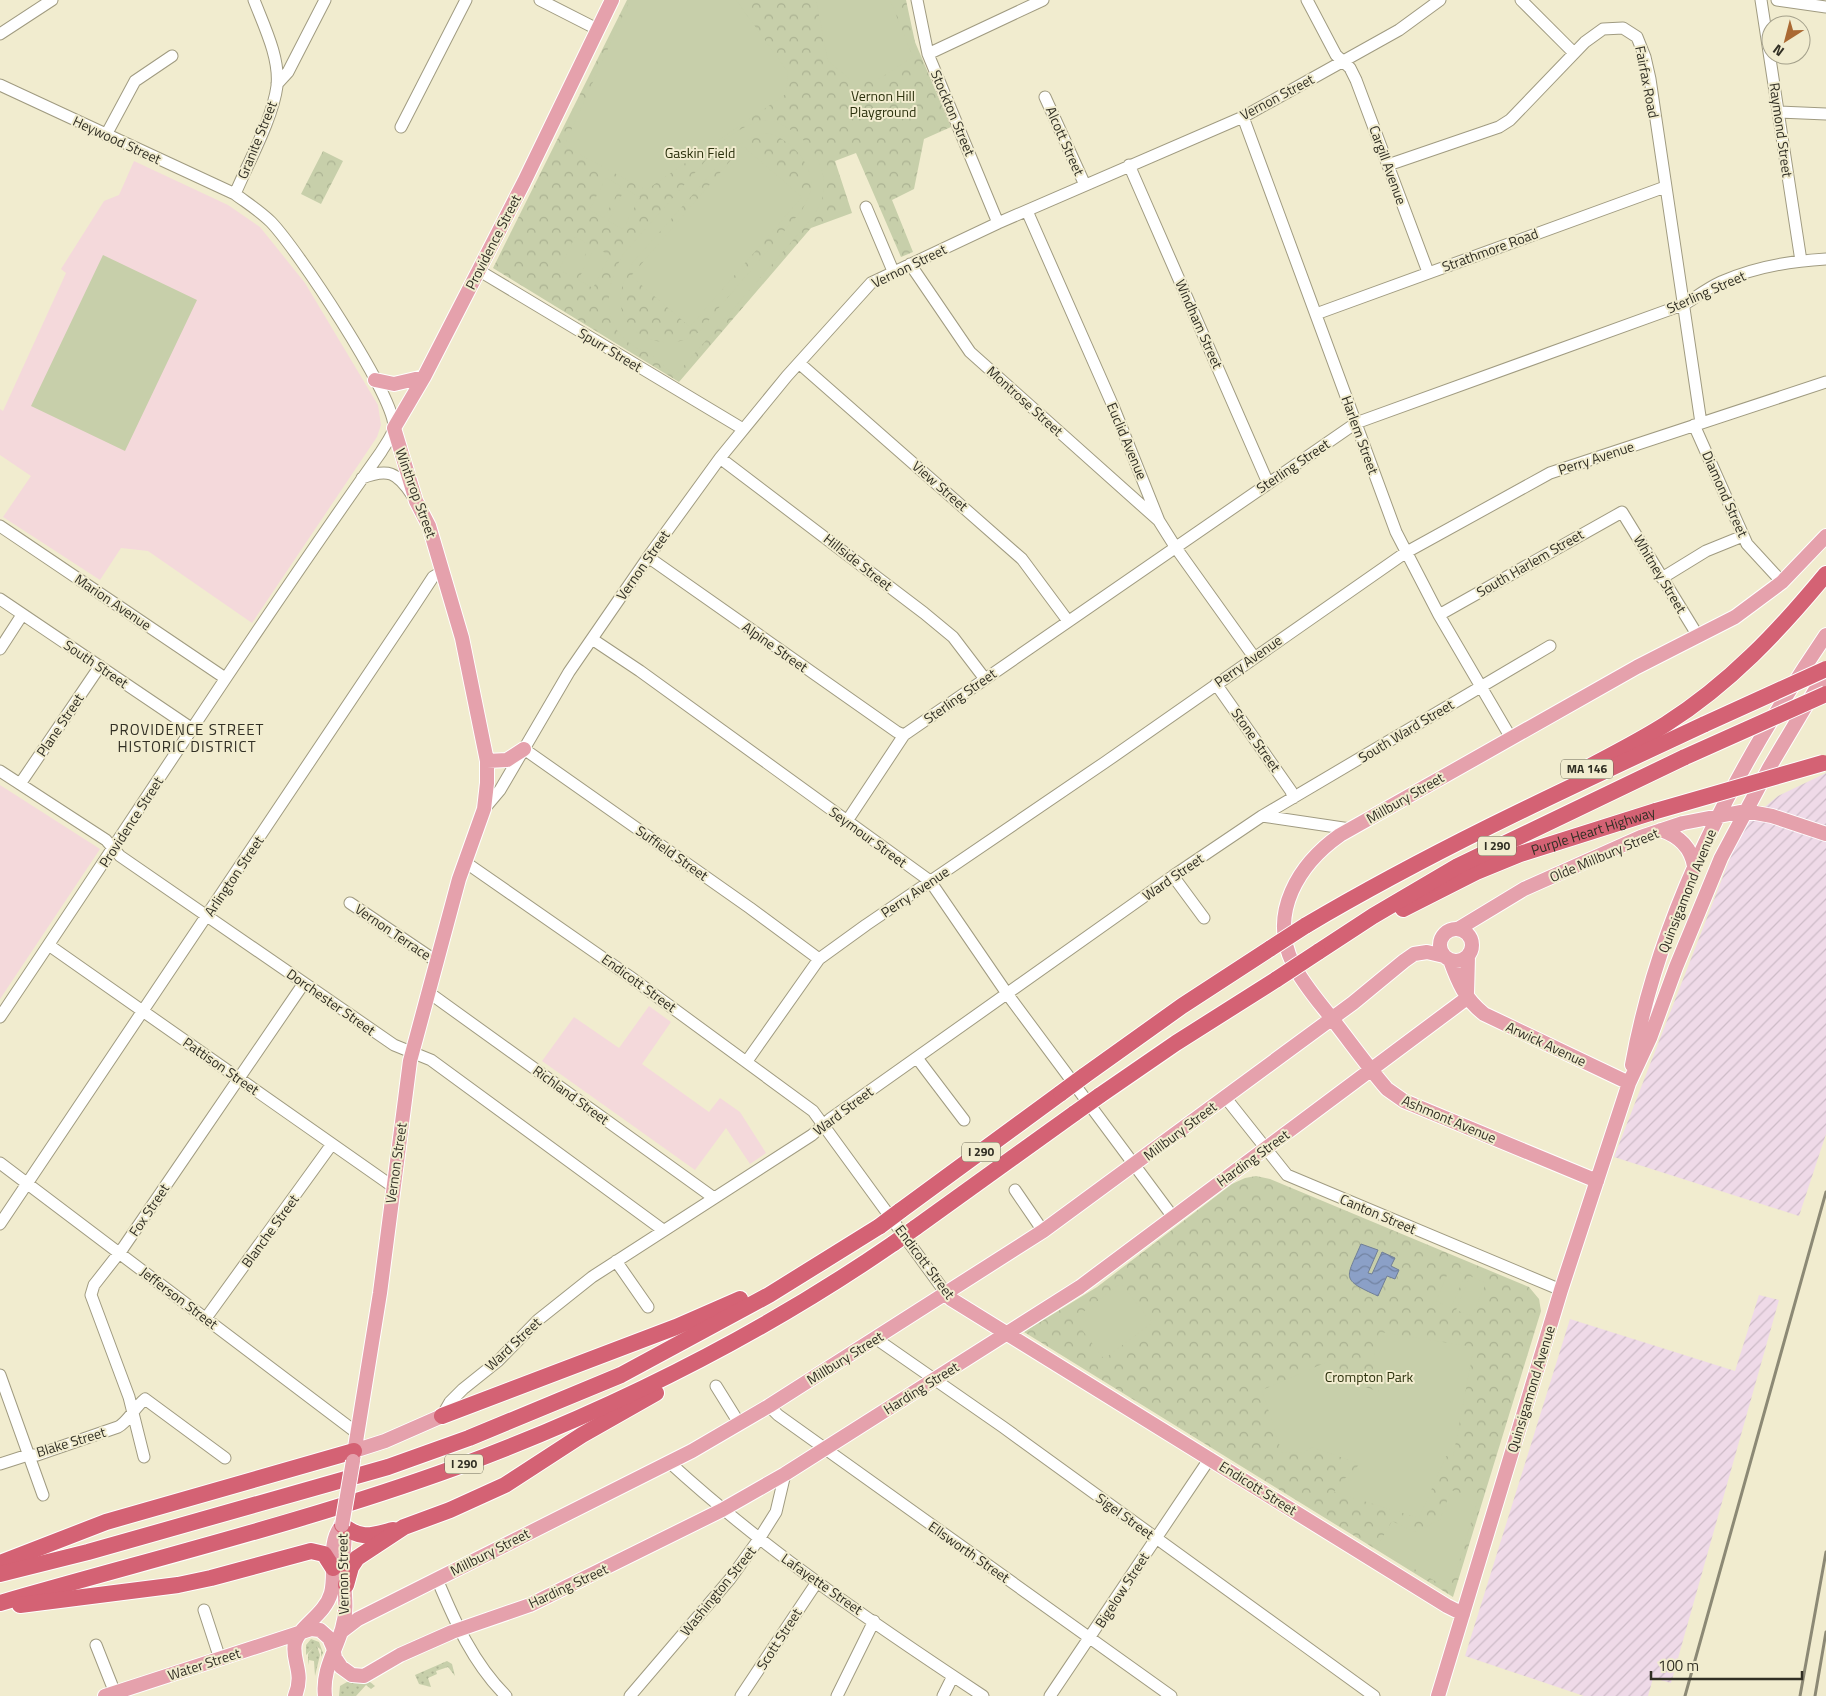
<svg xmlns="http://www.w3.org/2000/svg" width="1826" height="1696" viewBox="0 0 1826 1696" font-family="'Titillium Web',sans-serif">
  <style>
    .industrial { fill: url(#industrial-furrows) }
    .education { fill: #f4d9db }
    .grass { fill: url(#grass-dots) }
    .park { fill: url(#park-crowns) }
    .pitch { fill: #c7cfaa; fill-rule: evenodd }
    .water { fill: url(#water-waves); stroke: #707e96 }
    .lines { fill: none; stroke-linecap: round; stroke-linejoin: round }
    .minor-casing { stroke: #a09b81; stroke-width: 13 }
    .major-casing { stroke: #fff; stroke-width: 16 }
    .highway-casing { stroke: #fff; stroke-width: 18 }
    .minor { stroke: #fff; stroke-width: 11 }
    .major { stroke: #e5a1ac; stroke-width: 14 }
    .highway { stroke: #d46274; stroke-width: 16 }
    .rail { stroke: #8c8975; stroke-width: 3 }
    .major-bridge-casing { stroke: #fff; stroke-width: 16; stroke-linecap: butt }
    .highway-bridge-casing { stroke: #fff; stroke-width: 18; stroke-linecap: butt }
    .major-bridge { stroke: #e5a1ac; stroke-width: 14 }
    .highway-bridge { stroke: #d46274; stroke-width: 16 }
    .labels { text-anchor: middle; stroke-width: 4; stroke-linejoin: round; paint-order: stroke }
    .shield { fill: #f1eccf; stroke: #6b6857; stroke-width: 1 }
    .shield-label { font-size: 12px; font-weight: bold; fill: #312f24 }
    .street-label { font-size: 14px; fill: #312f24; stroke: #f1eccf }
    .park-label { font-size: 14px; fill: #2c310d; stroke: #f1eccf }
    .neighbourhood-label { font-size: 15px; letter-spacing: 1px; fill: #312f24; stroke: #f1eccf }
  </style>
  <defs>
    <pattern id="industrial-furrows" width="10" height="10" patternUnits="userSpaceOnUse" patternTransform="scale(1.25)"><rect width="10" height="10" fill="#efdae8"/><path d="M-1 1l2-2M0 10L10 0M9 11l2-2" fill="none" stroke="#cdbbc7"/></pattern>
    <pattern id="grass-dots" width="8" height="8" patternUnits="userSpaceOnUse" patternTransform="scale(1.25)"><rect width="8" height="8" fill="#c7cfaa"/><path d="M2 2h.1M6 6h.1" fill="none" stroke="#abb292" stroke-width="1.8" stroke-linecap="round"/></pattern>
    <pattern id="park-crowns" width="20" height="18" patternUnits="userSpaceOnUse" patternTransform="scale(1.25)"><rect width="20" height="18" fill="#c7cfaa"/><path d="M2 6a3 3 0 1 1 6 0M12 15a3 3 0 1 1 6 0" fill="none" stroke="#abb292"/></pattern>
    <pattern id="water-waves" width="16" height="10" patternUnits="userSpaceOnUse" patternTransform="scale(1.25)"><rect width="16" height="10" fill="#8ba0c7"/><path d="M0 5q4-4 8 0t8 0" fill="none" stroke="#7283a1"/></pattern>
  </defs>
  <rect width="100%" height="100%" fill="#f1eccf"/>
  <!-- industrial -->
  <path class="industrial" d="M 1826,773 L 1826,1134 L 1799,1216 L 1614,1157 L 1743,825 L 1778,796 Z
    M 1759,1295 L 1779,1300 L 1671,1683 L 1653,1678 L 1648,1696 L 1584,1696 L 1465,1656 L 1570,1319 L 1735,1371 Z"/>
  <!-- education -->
  <path class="education" d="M 134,161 L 228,205 L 260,227 L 305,283 L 378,405 L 381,425 L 377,437 L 252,623 L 148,551 L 121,548 L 100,580 L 3,517 L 31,476 L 0,455 L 0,409 L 3,411 L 66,273 L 61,269 L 104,201 L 119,195 Z
    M 0,785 L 100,849 L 0,999 Z
    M 649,1006 L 671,1022 L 642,1064 L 709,1112 L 720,1098 L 740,1112 L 766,1153 L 750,1164 L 726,1128 L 695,1170 L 542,1061 L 574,1017 L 619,1048 Z"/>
  <!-- grass -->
  <path class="grass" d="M 311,1639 L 319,1642 L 323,1653 L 321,1657 L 321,1650 L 317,1646 L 320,1655 L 315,1676 L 314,1661 L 309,1660 L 308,1665 L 308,1654 L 313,1648 L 306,1655 L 306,1645 Z
    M 447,1661 L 452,1664 L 455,1676 L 448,1667 L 436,1671 L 437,1674 L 428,1678 L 431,1687 L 419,1684 L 415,1675 Z
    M 347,1682 L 370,1682 L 375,1686 L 371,1689 L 366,1685 L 356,1696 L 339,1696 L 340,1686 Z"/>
  <!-- park -->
  <path class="park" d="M 627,0 L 906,0 L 915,42 L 951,127 L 924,139 L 914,189 L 892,200 L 913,252 L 901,257 L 856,153 L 835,161 L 852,213 L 811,228 L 679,382 L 493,268 Z
    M 323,151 L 343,161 L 321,204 L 301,194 Z
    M 1256,1176 L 1270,1179 L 1529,1287 L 1539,1299 L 1541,1311 L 1453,1597 L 1024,1332 L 1097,1287 L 1232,1184 L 1245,1178 Z"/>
  <!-- pitch -->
  <path class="pitch" d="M 630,0 L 736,0 L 788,72 L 786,94 L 646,190 L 564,146 Z
    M 816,0 L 890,0 L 913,57 L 877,80 L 851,80 L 828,61 Z
    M 769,120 C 798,128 826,156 824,188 C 824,199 818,208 813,217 L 675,376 C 667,369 659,359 649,353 C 645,351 639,350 635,347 C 599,325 605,284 624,253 L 723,141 C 738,130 750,122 769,120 ZM 768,133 C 790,139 814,164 811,188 C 810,196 806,203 802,210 C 776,241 749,272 723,303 C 714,312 705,328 695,335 C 671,351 630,340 622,311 C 617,293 625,276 634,261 L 732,150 C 743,142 753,135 768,133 Z
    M 743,146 L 802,197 L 690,327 L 631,276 Z
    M 606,178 L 621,186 L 604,218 L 589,210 Z
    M 625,189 L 640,197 L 623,229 L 608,221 Z
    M 575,237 L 590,245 L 574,277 L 559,270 Z
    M 595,248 L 610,255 L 593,288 L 578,280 Z
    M 103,255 L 197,300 L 125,451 L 31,406 Z
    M 1450,1268 L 1465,1275 L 1451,1308 L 1436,1301 Z
    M 1470,1276 L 1486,1283 L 1472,1316 L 1456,1310 Z
    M 1121,1283 L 1152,1323 L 1104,1359 L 1074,1319 Z
    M 1380,1332 L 1474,1347 L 1453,1457 L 1446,1456 L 1419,1518 L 1334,1492 L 1339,1484 L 1360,1464 L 1312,1447 L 1305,1452 L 1282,1453 L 1262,1390 L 1334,1359 L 1341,1378 L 1379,1392 C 1372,1374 1372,1350 1380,1332 Z
    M 1451,1490 L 1478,1499 L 1455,1576 L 1448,1584 L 1440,1584 L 1377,1547 L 1392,1521 L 1415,1532 L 1440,1520 Z"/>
  <!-- water -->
  <path class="water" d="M 1361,1244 L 1378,1250 L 1368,1273 L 1372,1274 L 1382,1252 L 1395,1258 L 1391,1266 L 1399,1270 L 1395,1279 L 1387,1276 L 1378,1296 C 1340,1279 1346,1279 1361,1244 Z"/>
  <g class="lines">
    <!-- minor casing -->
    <g class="minor-casing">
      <path id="minor" d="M 540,0 L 597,29
        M 917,0 L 928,54 L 998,223
        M 1307,0 L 1336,55 L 1350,68 L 1356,80 L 1428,272
        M 1521,0 L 1574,53
        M 1761,0 L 1801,261
        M 1777,0 L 1826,7
        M 0,34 L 52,0
        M 928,54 L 1043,0
        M 277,84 L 288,72 L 325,0
        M 0,85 L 235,194 C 247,203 260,211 271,222 C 297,249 392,392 394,426 C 394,434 385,445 381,452 C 249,638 127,829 0,1017
        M 1045,97 L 1085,185
        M 1779,112 L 1826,114
        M 1243,117 L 1396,532 L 1439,615 L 1511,738
        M 401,127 L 466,0
        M 106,135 L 135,81 L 172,56
        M 1129,165 L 1268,483
        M 1388,165 L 1499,127 L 1510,120 L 1585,42 L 1603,29 L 1623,28 L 1637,37 L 1645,57 L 1650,79 L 1701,423
        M 235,194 C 248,163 273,118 277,86 C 280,58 264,26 254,0
        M 866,207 L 893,271
        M 1027,211 L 1113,406 L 1159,521 L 1176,548 L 1254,657
        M 910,264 L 970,352 L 1158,520
        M 478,270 L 743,429
        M 1316,314 L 1665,187
        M 799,363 L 1022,559 L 1068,621
        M 1694,425 L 1747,544 L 1782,582
        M 720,458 L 924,613 L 953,637 L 985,679
        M 362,478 C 388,468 397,472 412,495
        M 0,526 L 225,678
        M 648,557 L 897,732 L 904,735
        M 1662,578 L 1706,551 L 1743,536
        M 0,599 L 191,728
        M 1439,615 L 1622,512 L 1698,636
        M 592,639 L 640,671 L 930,881 L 1008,995 L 1173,1217
        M 0,649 L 22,615
        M 1216,684 L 1291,791 L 1293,798
        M 524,749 L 750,908 L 819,959
        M 0,771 L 106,840 L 120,856 L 394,1045 L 431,1060 L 663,1230
        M 20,784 L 100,666
        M 484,809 L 500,790 L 569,672 L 651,553 L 720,458 L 787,376 L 871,283 L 998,223 L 1243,117 L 1399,30 L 1440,0
        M 1262,816 L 1350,829
        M 847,821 L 904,735 L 1356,423 L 1685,304 C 1696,297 1708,288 1721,282 C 1754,267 1790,261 1826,259
        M 465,862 L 629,976 L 813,1111 L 945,1292
        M 1173,876 L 1204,918
        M 350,903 L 436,961
        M 50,946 L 392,1186
        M 427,994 L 435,997 L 714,1198
        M 917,1058 L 964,1120
        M 747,1061 L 819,959 L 866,925 L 1104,763 L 1405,553 L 1550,473 L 1826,382
        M 1225,1097 L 1287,1175 L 1561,1290
        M 0,1163 L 357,1433
        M 1015,1190 L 1043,1231
        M 0,1224 L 412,609 L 433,577 L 443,571
        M 616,1261 L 648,1307
        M 206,1318 L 332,1144
        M 875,1338 L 1003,1427 L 1374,1696
        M 0,1375 L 43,1495
        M 716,1386 L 739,1423
        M 769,1406 L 778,1415 L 1171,1696
        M 442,1416 L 450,1402 L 463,1389 L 498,1361 L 538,1320 L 592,1277 L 812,1135 L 830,1119 L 1173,876 L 1262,816 L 1550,646
        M 144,1457 L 129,1397 L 91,1295 L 94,1285 L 123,1248 L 304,983
        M 669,1462 C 765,1550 874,1624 983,1696
        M 0,1464 L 28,1455 L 37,1455 L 118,1427 C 128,1422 134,1408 145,1399 L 225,1458
        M 437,1579 C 455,1622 473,1663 506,1696
        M 204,1610 L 220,1659
        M 96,1645 L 115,1693
        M 630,1696 L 730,1579 L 759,1539 L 776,1512 L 785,1474
        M 741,1696 L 817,1582
        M 837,1696 L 874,1621
        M 943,1696 L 953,1676
        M 1050,1696 L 1210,1458"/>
    </g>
    <!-- major casing -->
    <g class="major-casing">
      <path id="major" d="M 375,380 L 394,384 L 424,377
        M 487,761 L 507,760 L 524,749
        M 1661,830 C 1679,836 1691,847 1694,866
        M1440 945a16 16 0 1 1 32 0a16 16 0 1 1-32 0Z
        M 1458,929 L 1524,889 L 1641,837 L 1683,823 L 1745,811 L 1772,816 L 1826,834
        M 1450,960 C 1458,982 1465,999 1484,1014 L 1629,1083
        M 1467,994 L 1468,956
        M 1632,1065 C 1660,909 1738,765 1826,635
        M 1597,1181 L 1404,1101 L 1387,1089 C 1368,1067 1351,1043 1333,1020 C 1319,1002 1303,984 1293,964 C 1268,913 1299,864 1340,835 L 1637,667 L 1735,617 L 1782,582 L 1826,536
        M 945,1292 L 951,1299 L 1447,1606 L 1463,1614
        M 354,1451 L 385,1441 L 442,1416
        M 353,1460 L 380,1293 L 410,1061 L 459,879 L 484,809 L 487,783 L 487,761 L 462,638 L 429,526 L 416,501 L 394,428 L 424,377 L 524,182 L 612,0
        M 341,1632 L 358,1619 L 692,1451 L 769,1406 L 1043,1231 L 1353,1003 L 1404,961 L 1414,954 L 1427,952 L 1444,956
        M 105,1696 L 311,1629 L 320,1630 L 329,1638 L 333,1647 L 335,1658 L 341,1667 L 352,1675 L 364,1676 L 400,1655 L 452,1632 L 530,1605 L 722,1510 L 785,1474 L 1080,1287 L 1467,998
        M 295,1696 C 305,1672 291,1660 295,1643 C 299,1626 325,1615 331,1593 C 337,1571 326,1544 342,1525
        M 325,1696 C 322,1671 335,1652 342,1629 C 349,1606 343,1586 343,1564 C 343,1550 347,1538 342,1525
        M 1438,1696 L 1561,1290 L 1629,1083 L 1650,1038 L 1676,967 L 1721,858 L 1769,768 L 1826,672"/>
    </g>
    <!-- highway casing -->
    <g class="highway-casing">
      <g id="highway">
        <path d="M 1589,767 C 1615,753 1641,740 1666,724 C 1729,684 1779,631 1826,574"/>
        <path id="s1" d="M 1403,909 L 1476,872 L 1520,854 L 1656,811"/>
        <path d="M 1305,926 C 1435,849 1568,788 1705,724"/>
        <path d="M 1318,952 L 1373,916 L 1458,866 L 1685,757"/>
        <path d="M 1084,1076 L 1182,1006 L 1271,948"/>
        <path d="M 1099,1096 L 1176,1043 L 1277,979"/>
        <path d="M 900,1211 L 1061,1093"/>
        <path d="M 915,1228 L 1075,1113"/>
        <path d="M 442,1416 L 676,1327 L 740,1299"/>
        <path d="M 342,1525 C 362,1540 370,1536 393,1530"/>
        <path d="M 0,1563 L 106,1522 L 354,1451"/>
        <path d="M 0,1574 L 88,1552 L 388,1467 L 469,1438 L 621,1375 L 769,1295 L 880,1226"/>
        <path d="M 346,1585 L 351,1567 L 357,1558 L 404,1527 L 450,1510 L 505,1485 L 582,1435 L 656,1393"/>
        <path d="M 0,1603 C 152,1559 309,1521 457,1467 C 611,1410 759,1336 894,1243"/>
        <path d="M 20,1605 L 178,1585 L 211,1578 L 311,1551 L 324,1554 L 333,1568"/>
      </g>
    </g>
    <!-- minor -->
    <use href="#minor" class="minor"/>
    <!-- major -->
    <use href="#major" class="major"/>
    <!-- highway -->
    <use href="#highway" class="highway"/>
    <!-- rail -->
    <path class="rail" d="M 1685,1696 L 1826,1192
      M 1800,1696 L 1826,1552
      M 1815,1696 L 1826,1632"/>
    <!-- major-bridge casing -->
    <g class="major-bridge-casing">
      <path id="major-bridge" d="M 342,1525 L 353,1461"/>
    </g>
    <!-- highway-bridge casing -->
    <g class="highway-bridge-casing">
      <path id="highway-bridge" d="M 1705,724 L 1826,669
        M 1685,757 L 1826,694
        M 1656,811 L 1823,763
        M 1271,948 L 1305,926
        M 1277,979 L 1318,952
        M 1061,1093 L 1084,1076
        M 1075,1113 L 1099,1096
        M 880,1226 L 900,1211
        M 894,1243 L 915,1228"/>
    </g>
    <!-- major-bridge -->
    <use href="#major-bridge" class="major-bridge"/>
    <!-- highway-bridge -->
    <use href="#highway-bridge" class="highway-bridge"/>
  </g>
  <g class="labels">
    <!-- shield labels -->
    <g class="shield">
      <rect x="1561" y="759.5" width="52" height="19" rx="4"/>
      <rect x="1478" y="836.5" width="38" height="19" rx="4"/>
      <rect x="962" y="1142.5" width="38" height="19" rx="4"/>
      <rect x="445" y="1454.5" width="38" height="19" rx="4"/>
    </g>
    <g class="shield-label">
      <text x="1587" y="773">MA 146</text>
      <text x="1497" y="850">I 290</text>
      <text x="981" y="1156">I 290</text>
      <text x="464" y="1468">I 290</text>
    </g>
    <!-- street labels -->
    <g class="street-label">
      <text transform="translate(1647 82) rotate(79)" y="5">Fairfax Road</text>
      <text transform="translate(1277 97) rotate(-28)" y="5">Vernon Street</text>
      <text transform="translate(953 113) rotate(67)" y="5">Stockton Street</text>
      <text transform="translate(1781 130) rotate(82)" y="5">Raymond Street</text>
      <text transform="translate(117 140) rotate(25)" y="5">Heywood Street</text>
      <text transform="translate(257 140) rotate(-68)" y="5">Granite Street</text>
      <text transform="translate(1065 141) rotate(66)" y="5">Alcott Street</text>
      <text transform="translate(1388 165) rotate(70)" y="5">Cargill Avenue</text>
      <text transform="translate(493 242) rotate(-63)" y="5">Providence Street</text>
      <text transform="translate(1490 250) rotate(-20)" y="5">Strathmore Road</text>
      <text transform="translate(909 266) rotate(-26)" y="5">Vernon Street</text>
      <text transform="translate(1706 292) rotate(-24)" y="5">Sterling Street</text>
      <text transform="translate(1199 324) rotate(66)" y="5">Windham Street</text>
      <text transform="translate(610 350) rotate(31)" y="5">Spurr Street</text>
      <text transform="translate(1025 401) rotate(42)" y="5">Montrose Street</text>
      <text transform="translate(1360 435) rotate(70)" y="5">Harlem Street</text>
      <text transform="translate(1127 441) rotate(67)" y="5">Euclid Avenue</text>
      <text transform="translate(1596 458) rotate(-18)" y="5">Perry Avenue</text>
      <text transform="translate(1293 466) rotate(-34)" y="5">Sterling Street</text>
      <text transform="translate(940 486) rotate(41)" y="5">View Street</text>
      <text transform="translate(416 493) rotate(70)" y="5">Winthrop Street</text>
      <text transform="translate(1725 494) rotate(66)" y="5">Diamond Street</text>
      <text transform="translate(858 562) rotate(38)" y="5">Hillside Street</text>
      <text transform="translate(1530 563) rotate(-30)" y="5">South Harlem Street</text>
      <text transform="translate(643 565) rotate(-55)" y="5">Vernon Street</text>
      <text transform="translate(1660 574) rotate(59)" y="5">Whitney Street</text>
      <text transform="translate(113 602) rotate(34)" y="5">Marion Avenue</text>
      <text transform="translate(775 647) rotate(35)" y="5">Alpine Street</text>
      <text transform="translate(1248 661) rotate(-35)" y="5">Perry Avenue</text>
      <text transform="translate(96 664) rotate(34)" y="5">South Street</text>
      <text transform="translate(960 696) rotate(-35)" y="5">Sterling Street</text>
      <text transform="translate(60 725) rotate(-56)" y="5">Plane Street</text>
      <text transform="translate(1406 731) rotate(-31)" y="5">South Ward Street</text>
      <text transform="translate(1256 740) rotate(55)" y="5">Stone Street</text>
      <text transform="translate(1405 798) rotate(-30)" y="5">Millbury Street</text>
      <text transform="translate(131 822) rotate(-57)" y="5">Providence Street</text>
      <text dy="5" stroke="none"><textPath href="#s1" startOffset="206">Purple Heart Highway</textPath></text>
      <text transform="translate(868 837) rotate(36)" y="5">Seymour Street</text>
      <text transform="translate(672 853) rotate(35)" y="5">Suffield Street</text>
      <text transform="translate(1604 855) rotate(-23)" y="5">Olde Millbury Street</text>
      <text transform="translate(234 876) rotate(-56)" y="5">Arlington Street</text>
      <text transform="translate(1173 877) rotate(-35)" y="5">Ward Street</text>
      <text transform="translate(1687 891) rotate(-68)" y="5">Quinsigamond Avenue</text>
      <text transform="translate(915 892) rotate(-34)" y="5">Perry Avenue</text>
      <text transform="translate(393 932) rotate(34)" y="5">Vernon Terrace</text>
      <text transform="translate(639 983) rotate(36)" y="5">Endicott Street</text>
      <text transform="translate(331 1002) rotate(35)" y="5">Dorchester Street</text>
      <text transform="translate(1546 1044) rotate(25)" y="5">Arwick Avenue</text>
      <text transform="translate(221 1066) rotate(35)" y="5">Pattison Street</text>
      <text transform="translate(571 1095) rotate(36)" y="5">Richland Street</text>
      <text transform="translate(843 1111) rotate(-37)" y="5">Ward Street</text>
      <text transform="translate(1449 1119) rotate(23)" y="5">Ashmont Avenue</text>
      <text transform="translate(1180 1131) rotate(-37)" y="5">Millbury Street</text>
      <text transform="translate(1253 1158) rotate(-36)" y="5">Harding Street</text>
      <text transform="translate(396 1163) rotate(-82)" y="5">Vernon Street</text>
      <text transform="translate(149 1210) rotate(-56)" y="5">Fox Street</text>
      <text transform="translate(1378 1214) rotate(23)" y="5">Canton Street</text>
      <text transform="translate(270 1231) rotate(-54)" y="5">Blanche Street</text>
      <text transform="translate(925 1262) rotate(53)" y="5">Endicott Street</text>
      <text transform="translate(179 1298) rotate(37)" y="5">Jefferson Street</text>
      <text transform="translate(513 1344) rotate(-43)" y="5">Ward Street</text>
      <text transform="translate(845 1358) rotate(-32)" y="5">Millbury Street</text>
      <text transform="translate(921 1388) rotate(-32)" y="5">Harding Street</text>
      <text transform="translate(1531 1389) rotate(-73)" y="5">Quinsigamond Avenue</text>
      <text transform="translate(71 1442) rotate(-17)" y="5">Blake Street</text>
      <text transform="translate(1258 1488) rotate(32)" y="5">Endicott Street</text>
      <text transform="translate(1125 1516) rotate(36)" y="5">Sigel Street</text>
      <text transform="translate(490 1552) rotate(-27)" y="5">Millbury Street</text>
      <text transform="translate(969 1552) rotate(35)" y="5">Ellsworth Street</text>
      <text transform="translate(343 1574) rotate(-91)" y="5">Vernon Street</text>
      <text transform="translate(822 1584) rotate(35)" y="5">Lafayette Street</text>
      <text transform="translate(568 1586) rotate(-25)" y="5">Harding Street</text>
      <text transform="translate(1122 1590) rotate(-57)" y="5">Bigelow Street</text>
      <text transform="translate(718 1591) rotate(-51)" y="5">Washington Street</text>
      <text transform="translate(779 1639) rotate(-57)" y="5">Scott Street</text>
      <text transform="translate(204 1664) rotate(-18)" y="5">Water Street</text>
    </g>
    <!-- park labels -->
    <g class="park-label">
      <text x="883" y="101">Vernon Hill<tspan x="883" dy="16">Playground</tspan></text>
      <text x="700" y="158">Gaskin Field</text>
      <text x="1369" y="1382">Crompton Park</text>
    </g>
    <!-- neighbourhood labels -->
    <g class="neighbourhood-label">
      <text x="187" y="735">PROVIDENCE STREET<tspan x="187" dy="17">HISTORIC DISTRICT</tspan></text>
    </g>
  </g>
  <!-- north arrow -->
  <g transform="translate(1786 40) rotate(216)"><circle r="24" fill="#f1eccf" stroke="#a4a08b"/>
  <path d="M0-4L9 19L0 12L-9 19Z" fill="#aa6933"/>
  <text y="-8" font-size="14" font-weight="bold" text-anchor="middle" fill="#312f24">N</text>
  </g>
  <!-- scale -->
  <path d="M1651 1671v8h151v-8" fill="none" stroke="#312f24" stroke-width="2.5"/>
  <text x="1658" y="1671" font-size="15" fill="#312f24" stroke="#f1eccf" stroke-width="4" paint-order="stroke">100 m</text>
</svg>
